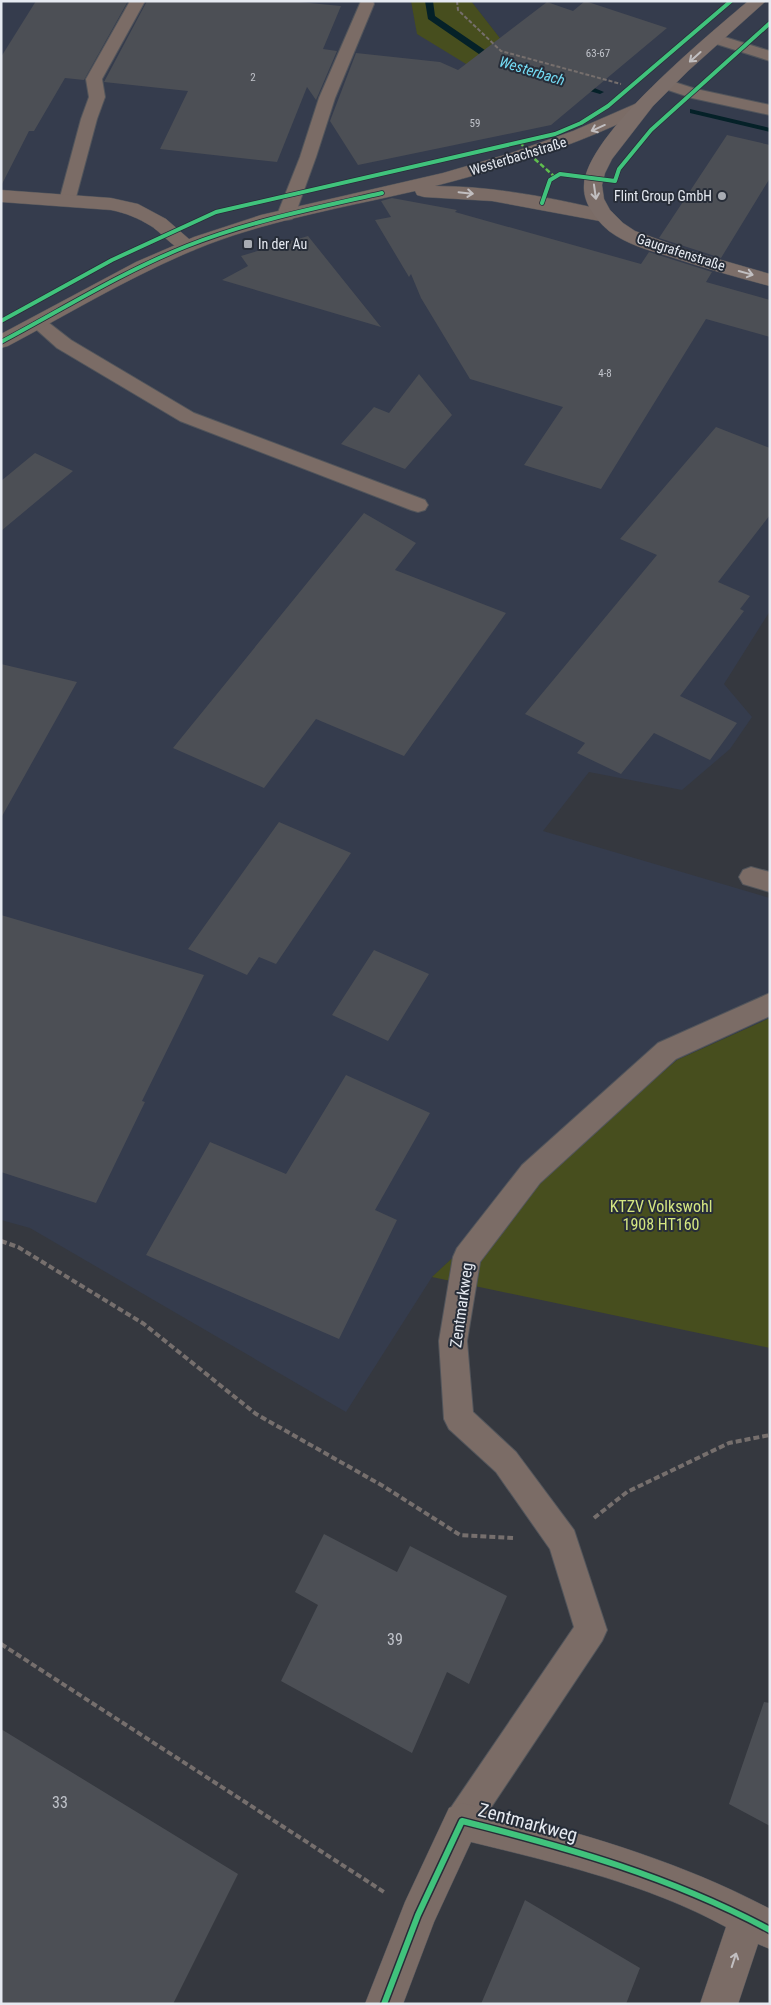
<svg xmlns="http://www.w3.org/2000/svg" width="771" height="2005" viewBox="0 0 771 2005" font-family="'Roboto Condensed',sans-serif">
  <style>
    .built { fill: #353c4d }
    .green { fill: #474e1e }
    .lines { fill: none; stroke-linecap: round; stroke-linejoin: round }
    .stream { fill: #052128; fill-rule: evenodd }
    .building { fill: #4c4f55 }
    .service-casing { stroke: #52555b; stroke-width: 2 }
    .minor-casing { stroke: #52555b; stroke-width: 1 }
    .tertiary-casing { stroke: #52555b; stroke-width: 1 }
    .secondary-casing { stroke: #52555b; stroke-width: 1 }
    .path-far1 { stroke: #766f6d; stroke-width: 2; stroke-dasharray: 4 2; stroke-linecap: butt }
    .path { stroke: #766f6d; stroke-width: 4; stroke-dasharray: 6 3; stroke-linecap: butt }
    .service { fill: #7b6c66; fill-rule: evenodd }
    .minor { fill: #7b6c66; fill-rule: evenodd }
    .tertiary { fill: #7b6c66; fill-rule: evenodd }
    .secondary { fill: #7c6e69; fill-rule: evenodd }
    .quiet { stroke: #5fbe4e; stroke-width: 2.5; stroke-dasharray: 5 2.5; stroke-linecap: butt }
    .cycleway-far1-casing { stroke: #272d38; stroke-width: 5.5 }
    .cycleway-casing { stroke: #272d38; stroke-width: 9 }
    .cycleway-far1 { stroke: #40c37c; stroke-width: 4 }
    .cycleway { stroke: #40c37c; stroke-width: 6 }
    .oneway { stroke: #c1bfc1 }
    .oneway2 { stroke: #c1bec0 }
    .poi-dot { fill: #a8acb3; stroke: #272d38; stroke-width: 2 }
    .labels { text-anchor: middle; stroke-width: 4; stroke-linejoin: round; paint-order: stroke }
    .far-number-label { font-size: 11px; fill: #c0c3ca }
    .far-street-label { font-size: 14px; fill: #e6eaf1; stroke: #272d38 }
    .far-poi-label { font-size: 14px; fill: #e6eaf1; stroke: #272d38; text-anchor: end }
    .far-water-label { font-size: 15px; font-style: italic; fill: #74dcf5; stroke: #272d38 }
    .park-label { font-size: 16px; fill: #d4e681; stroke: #272d38 }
    .street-label { font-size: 16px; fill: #e6eaf1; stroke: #272d38 }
    .near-number-label { font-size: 16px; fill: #c0c3ca }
    .near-street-label { font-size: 19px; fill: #e6eaf1; stroke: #272d38 }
  </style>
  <rect width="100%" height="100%" fill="#35383f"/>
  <!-- built -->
  <path class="built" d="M 1,1 L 411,1 L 418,35 L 506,46 L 471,1 L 770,1 L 770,611 L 724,684 L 752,717 L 730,749 L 682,790 L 589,772 L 543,831 L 770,898 L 770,1018 L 677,1060 L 534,1182 L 432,1277 L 346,1412 L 30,1228 L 1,1220 Z"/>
  <!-- green -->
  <path class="green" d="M 411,1 L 471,1 L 506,46 L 476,70 L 417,34 Z
    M 770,1018 L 770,1348 L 432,1277 L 534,1182 L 677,1060 Z"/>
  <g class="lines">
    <!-- stream -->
    <path class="stream" d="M 425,1 L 433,1 L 435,16 L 498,59 L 498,63 L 492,63 L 428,19 Z
      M 576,83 L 582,83 L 604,92 L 600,94 L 576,87 Z
      M 690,109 L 770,128 L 770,132 L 690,113 Z"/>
  </g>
  <!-- building -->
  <path class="building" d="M 36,1 L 128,1 L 84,80 L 65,78 L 34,131 L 29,131 L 1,186 L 1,57 Z
    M 147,1 L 289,1 L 341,6 L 323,49 L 337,51 L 316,100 L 307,87 L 277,162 L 160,149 L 188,91 L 104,82 Z
    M 585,1 L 667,28 L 551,125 L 358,165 L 330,121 L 356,53 L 440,62 L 458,70 L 547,2 L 573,11 Z
    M 727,135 L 770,145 L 770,178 L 721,258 L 659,238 Z
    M 392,198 L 457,210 L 455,212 L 641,264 L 649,252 L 712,272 L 706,282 L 770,300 L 770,337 L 706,319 L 601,489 L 524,465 L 563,407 L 470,379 L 421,298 L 411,274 L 409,277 L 375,220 L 391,217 L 381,201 Z
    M 308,236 L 381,327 L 222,280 L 248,266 L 241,256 Z
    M 419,374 L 452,415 L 405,469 L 341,444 L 374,407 L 389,413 Z
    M 716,427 L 770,448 L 770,515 L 718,582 L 750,596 L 740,609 L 744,611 L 680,696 L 737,723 L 710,760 L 654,733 L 621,774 L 577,753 L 585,743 L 525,714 L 657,555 L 620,539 Z
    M 35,453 L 73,471 L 1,531 L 1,481 Z
    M 364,513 L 416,543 L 395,570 L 506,613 L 404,756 L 316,719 L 264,788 L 173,748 Z
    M 1,664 L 77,682 L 1,818 Z
    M 279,822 L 351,853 L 276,964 L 259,957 L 247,975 L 188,949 Z
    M 1,915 L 204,975 L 142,1101 L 145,1102 L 96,1203 L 1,1172 Z
    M 374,950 L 429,974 L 388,1041 L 332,1015 Z
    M 346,1075 L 430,1113 L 375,1210 L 397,1220 L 339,1339 L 146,1255 L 210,1142 L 286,1174 Z
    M 324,1534 L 397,1572 L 410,1546 L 507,1596 L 469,1684 L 447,1672 L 412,1753 L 281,1681 L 318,1605 L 295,1592 Z
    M 764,1702 L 770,1703 L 770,1826 L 729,1804 Z
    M 1,1729 L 238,1874 L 173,2004 L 1,2004 Z
    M 525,1900 L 640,1968 L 626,2004 L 481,2004 Z"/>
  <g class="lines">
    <!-- service casing -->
    <g class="service-casing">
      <path id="service" d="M 130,1 L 145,1 L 102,79 L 105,97 L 97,119 L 75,201 L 73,205 L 61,205 L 59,201 L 81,119 L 89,97 L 86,79 Z
        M 361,1 L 373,1 L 374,4 L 335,98 L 316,157 L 295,215 L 292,219 L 286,220 L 280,219 L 277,215 L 300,157 L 319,98 Z
        M 715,34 L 770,51 L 770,61 L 710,42 L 707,39 L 710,36 Z
        M 665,79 L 696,89 L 770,105 L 770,115 L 692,98 L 659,87 L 657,84 L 659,81 Z
        M 38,317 L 44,319 L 71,340 L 194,413 L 425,500 L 428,505 L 425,510 L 418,512 L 411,510 L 180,421 L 57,348 L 29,323 L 32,319 Z
        M 751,867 L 770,872 L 770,892 L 743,884 L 739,877 L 743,870 Z
        M 770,993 L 770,1016 L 676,1059 L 540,1183 L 480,1262 L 467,1341 L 473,1412 L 516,1452 L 574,1530 L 607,1630 L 602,1641 L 474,1833 L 462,1838 L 450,1833 L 445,1821 L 450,1809 L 574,1627 L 550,1549 L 496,1472 L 449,1429 L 444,1419 L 439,1341 L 453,1257 L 457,1248 L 522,1165 L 658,1043 Z"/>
    </g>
    <!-- minor casing -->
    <g class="minor-casing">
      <path id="minor" d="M 1,190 L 111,198 L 138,204 L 166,219 L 197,246 L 194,250 C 176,254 165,235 151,226 C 138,218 126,213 111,210 L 1,202 Z
        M 462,1803 C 568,1829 674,1858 770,1909 L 770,1949 L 758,1944 L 738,2004 L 700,2004 L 726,1927 C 647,1884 557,1863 471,1842 L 434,1922 L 403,2004 L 365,2004 L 405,1902 L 449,1808 Z"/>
    </g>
    <!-- tertiary casing -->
    <g class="tertiary-casing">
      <path id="tertiary" d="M 642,101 L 648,102 L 651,106 L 648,110 C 580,144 509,167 435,186 C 494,186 554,198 612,212 L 614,216 L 612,220 L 605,222 L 492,201 L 424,197 L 417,195 L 415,191 C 346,207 275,219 209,244 C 139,271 74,311 8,346 L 1,348 L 1,334 L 136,262 L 194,237 L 261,215 L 443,173 L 508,154 L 573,131 Z"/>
    </g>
    <!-- secondary casing -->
    <g class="secondary-casing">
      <path id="secondary" d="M 748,1 L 766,1 L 688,71 L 653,106 L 612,159 L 605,173 L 602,185 L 604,199 L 610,210 L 623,223 L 635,231 L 690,251 L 770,274 L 770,286 C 735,277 701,267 668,256 C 648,250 626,244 609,231 C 596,220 583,203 584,186 C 585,135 709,35 748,1 Z"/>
    </g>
    <!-- path-far1 -->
    <path class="path-far1" d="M 457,1 L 458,10 L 501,51 L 621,84"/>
    <!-- path -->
    <path class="path" d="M 1,1241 L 18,1247 L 144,1324 L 256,1414 L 383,1486 L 460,1535 L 513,1538
      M 594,1518 L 627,1492 L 729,1443 L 770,1435
      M 1,1644 L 384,1892"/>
    <!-- service -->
    <use href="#service" class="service"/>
    <!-- minor -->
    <use href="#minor" class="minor"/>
    <!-- tertiary -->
    <use href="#tertiary" class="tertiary"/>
    <!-- secondary -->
    <use href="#secondary" class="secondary"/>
    <!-- quiet -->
    <path class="quiet" d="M 520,142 L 529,154 L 555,177"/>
    <!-- cycleway-far1 casing -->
    <g class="cycleway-far1-casing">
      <path id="cycleway-far1" d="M 542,203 L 550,180 L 560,174 L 615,181 L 619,169 L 651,130 L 770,23
        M 1,321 L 112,260 L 216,212 L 555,134 L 581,123 L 608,106 L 731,1
        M 1,342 C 63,309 122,272 187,246 C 250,221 316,208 382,193"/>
    </g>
    <!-- cycleway casing -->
    <g class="cycleway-casing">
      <path id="cycleway" d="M 384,2004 L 418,1915 L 462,1821 C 570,1848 671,1877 770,1930"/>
    </g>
    <!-- cycleway-far1 -->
    <use href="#cycleway-far1" class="cycleway-far1"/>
    <!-- cycleway -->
    <use href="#cycleway" class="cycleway"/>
  </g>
  <!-- one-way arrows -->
  <defs><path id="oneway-shaft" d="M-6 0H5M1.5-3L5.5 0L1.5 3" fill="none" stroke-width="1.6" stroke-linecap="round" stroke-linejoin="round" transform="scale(1.25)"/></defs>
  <g class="oneway">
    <use href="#oneway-shaft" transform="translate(695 57) rotate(138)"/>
    <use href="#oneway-shaft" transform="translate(595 192) rotate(82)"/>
    <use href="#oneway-shaft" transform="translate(746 273) rotate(15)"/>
  </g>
  <g class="oneway2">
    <use href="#oneway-shaft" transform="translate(598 128) rotate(156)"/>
    <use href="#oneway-shaft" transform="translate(466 193) rotate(6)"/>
    <use href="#oneway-shaft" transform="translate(734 1960) rotate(-72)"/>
  </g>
  <!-- markers -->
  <g class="poi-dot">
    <circle cx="722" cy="196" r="5"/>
    <rect x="243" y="239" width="10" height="10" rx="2.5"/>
  </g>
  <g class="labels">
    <!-- far-number labels -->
    <g class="far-number-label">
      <text x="598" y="57">63-67</text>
      <text x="253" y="81">2</text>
      <text x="475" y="127">59</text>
      <text x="605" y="377">4-8</text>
    </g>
    <!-- far-street labels -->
    <g class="far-street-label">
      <text transform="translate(518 156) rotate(-17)" y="5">Westerbachstraße</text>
      <text transform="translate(681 252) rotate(18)" y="5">Gaugrafenstraße</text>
    </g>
    <!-- far-poi labels -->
    <g class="far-poi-label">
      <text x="712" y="201">Flint Group GmbH</text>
      <text x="258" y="249" text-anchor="start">In der Au</text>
    </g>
    <!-- far-water labels -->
    <g class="far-water-label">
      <text transform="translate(532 71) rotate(17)" y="5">Westerbach</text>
    </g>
    <!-- park labels -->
    <g class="park-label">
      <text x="661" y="1212">KTZV Volkswohl<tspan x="661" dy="18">1908 HT160</tspan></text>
    </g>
    <!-- street labels -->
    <g class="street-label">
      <text transform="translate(461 1305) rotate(-82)" y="6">Zentmarkweg</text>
    </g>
    <!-- near-number labels -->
    <g class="near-number-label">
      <text x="395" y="1645">39</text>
      <text x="60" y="1808">33</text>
    </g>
    <!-- near-street labels -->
    <g class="near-street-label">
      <text transform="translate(528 1822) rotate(15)" y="7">Zentmarkweg</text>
    </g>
  </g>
  <!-- border -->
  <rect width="771" height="2005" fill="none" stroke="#e6eaf1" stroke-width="5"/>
</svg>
